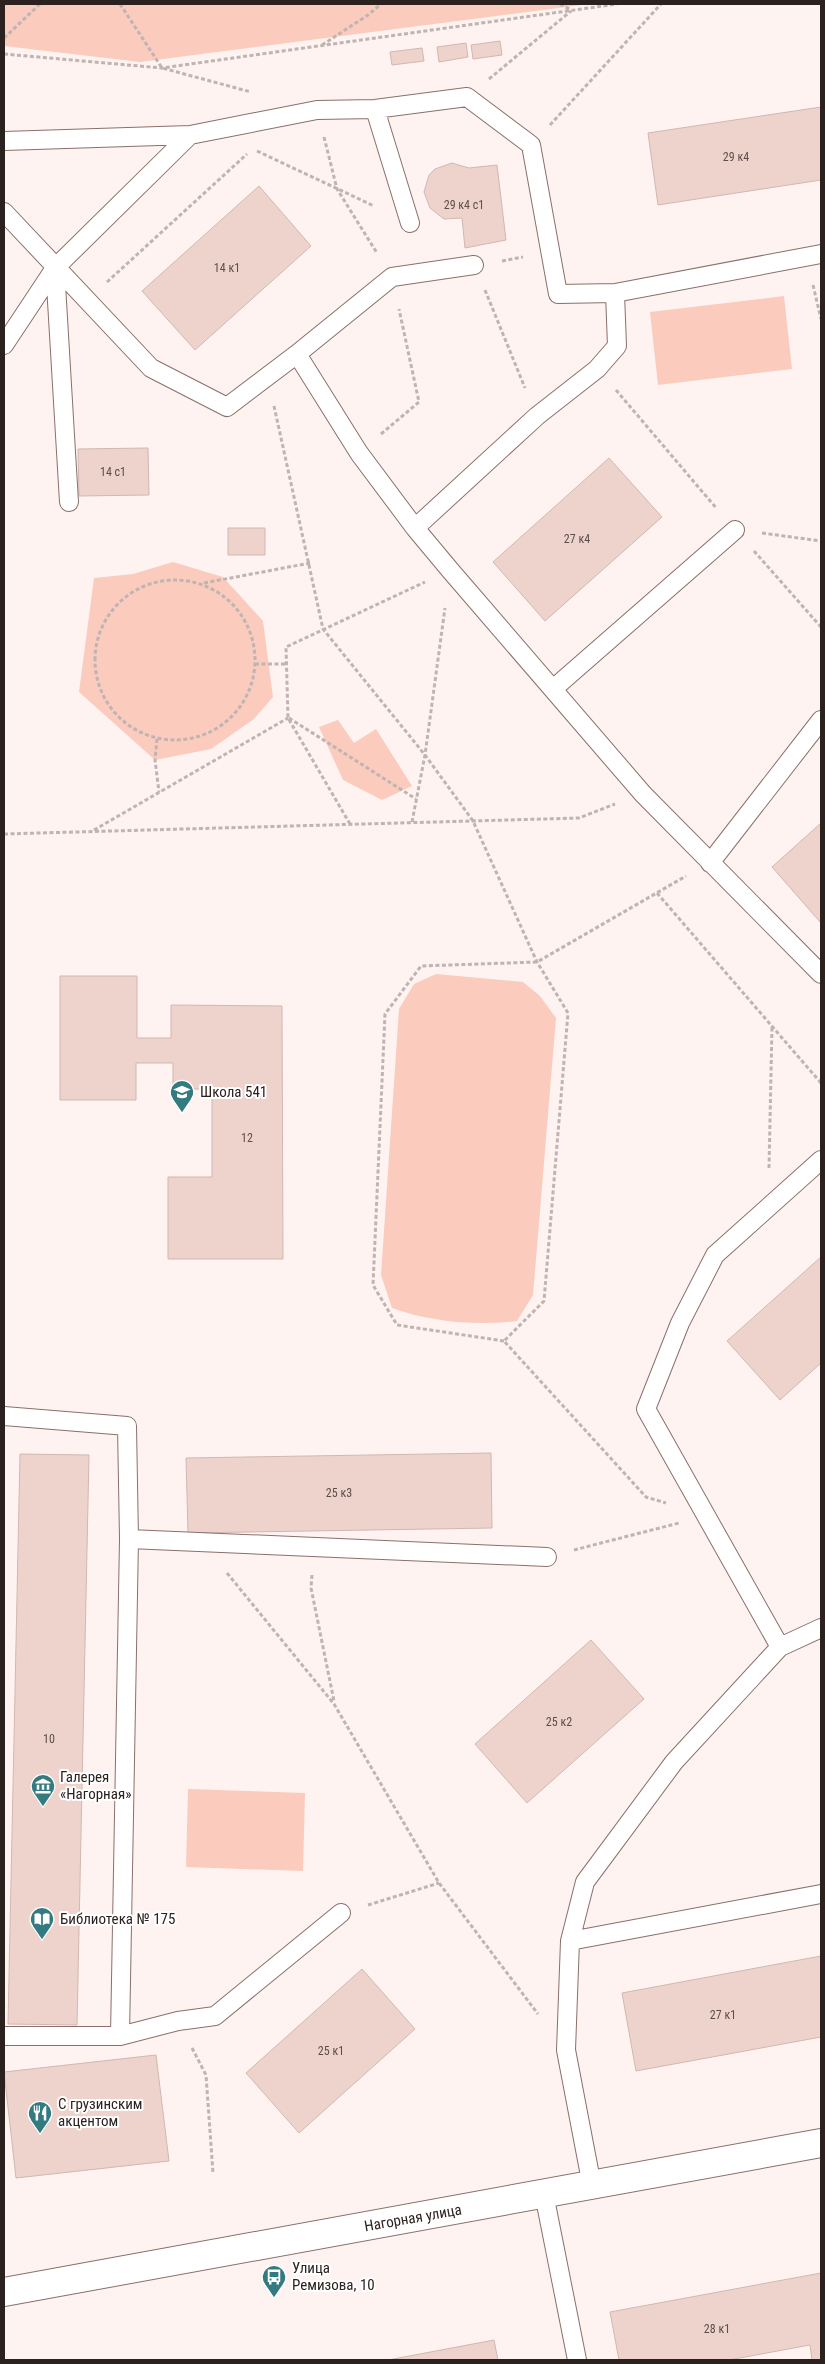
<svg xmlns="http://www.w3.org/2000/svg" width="825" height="2364" viewBox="0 0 825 2364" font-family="'Roboto Condensed',sans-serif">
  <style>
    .green { fill: #fbcbbe }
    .building { fill: #eed3cc; stroke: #d2b7b0 }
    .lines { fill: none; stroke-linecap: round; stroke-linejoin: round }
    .service-casing { stroke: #89706a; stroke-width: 20 }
    .tertiary-casing { stroke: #89706a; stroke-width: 30 }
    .path { stroke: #bfb4b1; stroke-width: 3; stroke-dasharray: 4 2.5; stroke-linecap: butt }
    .service { stroke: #fff; stroke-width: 18 }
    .tertiary { stroke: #fff; stroke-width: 28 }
    .labels { text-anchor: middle; stroke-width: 4; stroke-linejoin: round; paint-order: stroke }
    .number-label { font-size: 12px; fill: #5c4e4a }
    .poi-label { font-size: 15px; fill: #2b211f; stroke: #fff; text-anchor: start }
    .street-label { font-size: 15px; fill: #2b211f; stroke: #fff }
  </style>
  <rect width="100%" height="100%" fill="#fef3f0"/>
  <!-- green -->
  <path class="green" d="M 4,4 L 589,4 L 140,62 L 4,46 Z
    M 784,296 L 792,369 L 658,385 L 650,312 Z
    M 173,562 L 223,577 L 263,621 L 273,697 L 254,719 L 211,749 L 155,760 L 79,692 L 94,578 L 133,574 Z
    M 338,720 L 354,743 L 376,729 L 412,786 L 382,800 L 343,780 L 319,727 Z
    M 436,974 L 523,982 L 540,996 L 556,1018 L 533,1295 L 517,1321 C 476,1326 431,1322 392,1308 L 381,1275 L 399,1009 L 414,984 Z
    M 188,1789 L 305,1793 L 303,1871 L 186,1867 Z"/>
  <!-- building -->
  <path class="building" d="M 500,41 L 502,55 L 473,59 L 471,45 Z
    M 466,43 L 468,57 L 439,62 L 437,47 Z
    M 422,48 L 424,61 L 392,65 L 390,52 Z
    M 821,107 L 821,180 L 658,205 L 648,133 Z
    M 452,163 L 469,168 L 497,165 L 506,240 L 465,248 L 462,218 L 444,219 L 430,208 L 424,192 L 429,175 L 435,169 Z
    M 259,186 L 311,246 L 195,350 L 142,291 Z
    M 148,448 L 149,495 L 79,496 L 78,449 Z
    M 609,458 L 662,517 L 545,621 L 493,562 Z
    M 228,528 L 265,528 L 265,555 L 228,555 Z
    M 821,823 L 821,923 L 772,867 Z
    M 60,976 L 137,976 L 137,1038 L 171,1038 L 171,1005 L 282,1006 L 283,1259 L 168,1259 L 168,1177 L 212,1177 L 212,1089 L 173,1089 L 173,1063 L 136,1063 L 136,1100 L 60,1100 Z
    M 821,1257 L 821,1363 L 780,1400 L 727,1341 Z
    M 491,1453 L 492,1528 L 188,1533 L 186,1458 Z
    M 20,1454 L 89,1455 L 77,2025 L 8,2024 Z
    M 591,1640 L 644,1699 L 527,1803 L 475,1744 Z
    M 821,1956 L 821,2037 L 636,2071 L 622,1993 Z
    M 362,1969 L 415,2029 L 299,2133 L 246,2073 Z
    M 156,2055 L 169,2161 L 16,2178 L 4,2072 Z
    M 821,2273 L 821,2360 L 812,2360 L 810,2345 L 729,2360 L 619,2360 L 610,2312 Z
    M 494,2340 L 498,2360 L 388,2360 Z"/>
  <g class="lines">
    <!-- service casing -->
    <g class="service-casing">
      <path id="service" d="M 375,109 L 410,223
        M 4,141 L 190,135 L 317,110 L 375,109 L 467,97 L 531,145 L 558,294 L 615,293 L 821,254
        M 4,212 L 151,368 L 227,407 L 297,354 L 359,453 L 415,528 L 450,570 L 643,794 L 821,974
        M 55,268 L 69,502
        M 4,345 L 55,268 L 190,135
        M 297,354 L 392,277 L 474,265
        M 415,528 L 537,416 L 597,369 L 617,346 L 615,293
        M 553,689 L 735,530
        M 710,863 L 821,720
        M 4,1416 L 127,1426 L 129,1539 L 120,2036
        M 129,1539 L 547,1557
        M 780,1647 L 646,1409 L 680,1323 L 715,1255 L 821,1160
        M 570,1941 L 821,1894
        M 4,2036 L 120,2036 L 178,2021 L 215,2016 L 341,1913
        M 592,2186 L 566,2050 L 570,1941 L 585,1882 L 674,1762 L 780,1647 L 821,1628
        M 544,2194 L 577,2360"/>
    </g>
    <!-- tertiary casing -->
    <g class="tertiary-casing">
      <path id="tertiary" d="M 4,2292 L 821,2143"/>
    </g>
    <!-- path -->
    <path class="path" d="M 120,4 L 162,68 L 251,92
      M 560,4 L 571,10
      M 4,38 L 40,4
      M 322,45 L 368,15 L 381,4
      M 4,54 L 162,68 L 617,4
      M 489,79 L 571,11
      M 550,125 L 661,4
      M 324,137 L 337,189 L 377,253
      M 257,151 L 374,206
      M 502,261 L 523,257
      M 107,282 L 247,154
      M 813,285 L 821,319
      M 485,290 L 525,388
      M 616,390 L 717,509
      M 274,406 L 323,629 L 425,755 L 473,821 L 537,962 L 568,1013 L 544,1301 L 504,1341 L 646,1497 L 666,1503
      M 381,434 L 419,402 L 399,309
      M 762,533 L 821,541
      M 754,551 L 821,627
      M95 660a80 80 0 1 1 160 0a80 80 0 1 1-160 0Z
      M 204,583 L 310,563
      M 255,664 L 286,664
      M 289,718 L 416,799
      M 157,739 L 155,760 L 159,792
      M 412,822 L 425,755 L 445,608
      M 350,824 L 288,718 L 286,647 L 425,582
      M 94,830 L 288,718
      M 4,834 L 579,818 L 615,804
      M 657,893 L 821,1083
      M 769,1168 L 772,1027
      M 504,1341 L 397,1325 L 373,1285 L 385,1014 L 421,966 L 537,962 L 686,876
      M 574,1550 L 679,1523
      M 227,1573 L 334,1704 L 439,1883 L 538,2014
      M 312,1575 L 311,1588 L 334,1701
      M 368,1905 L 439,1883
      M 192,2048 L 206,2075 L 213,2173"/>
    <!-- service -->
    <use href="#service" class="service"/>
    <!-- tertiary -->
    <use href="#tertiary" class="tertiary"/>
  </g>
  <!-- icons -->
  <defs>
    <g id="school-pin" transform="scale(1.25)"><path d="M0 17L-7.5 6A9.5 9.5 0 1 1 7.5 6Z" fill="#337b81" stroke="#fff"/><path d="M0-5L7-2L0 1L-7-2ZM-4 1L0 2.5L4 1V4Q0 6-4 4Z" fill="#fff"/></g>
    <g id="museum-pin" transform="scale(1.25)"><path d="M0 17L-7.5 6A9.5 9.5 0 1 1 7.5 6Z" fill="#337b81" stroke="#fff"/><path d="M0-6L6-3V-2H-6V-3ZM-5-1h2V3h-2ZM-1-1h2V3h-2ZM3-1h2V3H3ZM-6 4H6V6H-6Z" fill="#fff"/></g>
    <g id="library-pin" transform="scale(1.25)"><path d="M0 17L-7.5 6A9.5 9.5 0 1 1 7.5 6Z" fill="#337b81" stroke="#fff"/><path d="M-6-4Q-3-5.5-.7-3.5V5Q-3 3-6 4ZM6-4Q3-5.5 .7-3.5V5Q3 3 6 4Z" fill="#fff"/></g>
    <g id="restaurant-pin" transform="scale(1.25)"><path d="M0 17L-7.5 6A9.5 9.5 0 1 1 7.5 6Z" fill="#337b81" stroke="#fff"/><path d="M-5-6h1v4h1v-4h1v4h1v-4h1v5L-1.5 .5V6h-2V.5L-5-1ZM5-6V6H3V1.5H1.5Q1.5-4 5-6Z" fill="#fff"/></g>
    <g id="bus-pin" transform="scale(1.25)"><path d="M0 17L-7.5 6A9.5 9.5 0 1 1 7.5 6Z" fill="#337b81" stroke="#fff"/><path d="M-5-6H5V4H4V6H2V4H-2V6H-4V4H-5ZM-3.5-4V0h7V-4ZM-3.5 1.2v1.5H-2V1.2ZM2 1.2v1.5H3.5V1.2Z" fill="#fff"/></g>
  </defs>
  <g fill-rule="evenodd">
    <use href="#school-pin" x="182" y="1092"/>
    <use href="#museum-pin" x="43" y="1786"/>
    <use href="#library-pin" x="42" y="1919"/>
    <use href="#restaurant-pin" x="40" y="2113"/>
    <use href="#bus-pin" x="274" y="2277"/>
  </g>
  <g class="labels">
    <!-- number labels -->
    <g class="number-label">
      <text x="736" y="161">29 к4</text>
      <text x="464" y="209">29 к4 с1</text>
      <text x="227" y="272">14 к1</text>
      <text x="113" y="476">14 с1</text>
      <text x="577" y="543">27 к4</text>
      <text x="247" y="1142">12</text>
      <text x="339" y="1497">25 к3</text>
      <text x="559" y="1726">25 к2</text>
      <text x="49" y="1743">10</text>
      <text x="723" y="2019">27 к1</text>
      <text x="331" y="2055">25 к1</text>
      <text x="717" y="2333">28 к1</text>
    </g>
    <!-- poi labels -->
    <g class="poi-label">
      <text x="200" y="1097">Школа 541</text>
      <text x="60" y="1782">Галерея<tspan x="60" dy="17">«Нагорная»</tspan></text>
      <text x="60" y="1924">Библиотека № 175</text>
      <text x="58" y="2109">С грузинским<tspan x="58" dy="17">акцентом</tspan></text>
      <text x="292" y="2273">Улица<tspan x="292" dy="17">Ремизова, 10</tspan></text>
    </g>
    <!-- street labels -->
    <g class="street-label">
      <text transform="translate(413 2218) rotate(-10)" y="5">Нагорная улица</text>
    </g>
  </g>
  <!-- border -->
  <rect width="825" height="2364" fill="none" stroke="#2b211f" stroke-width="10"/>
</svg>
